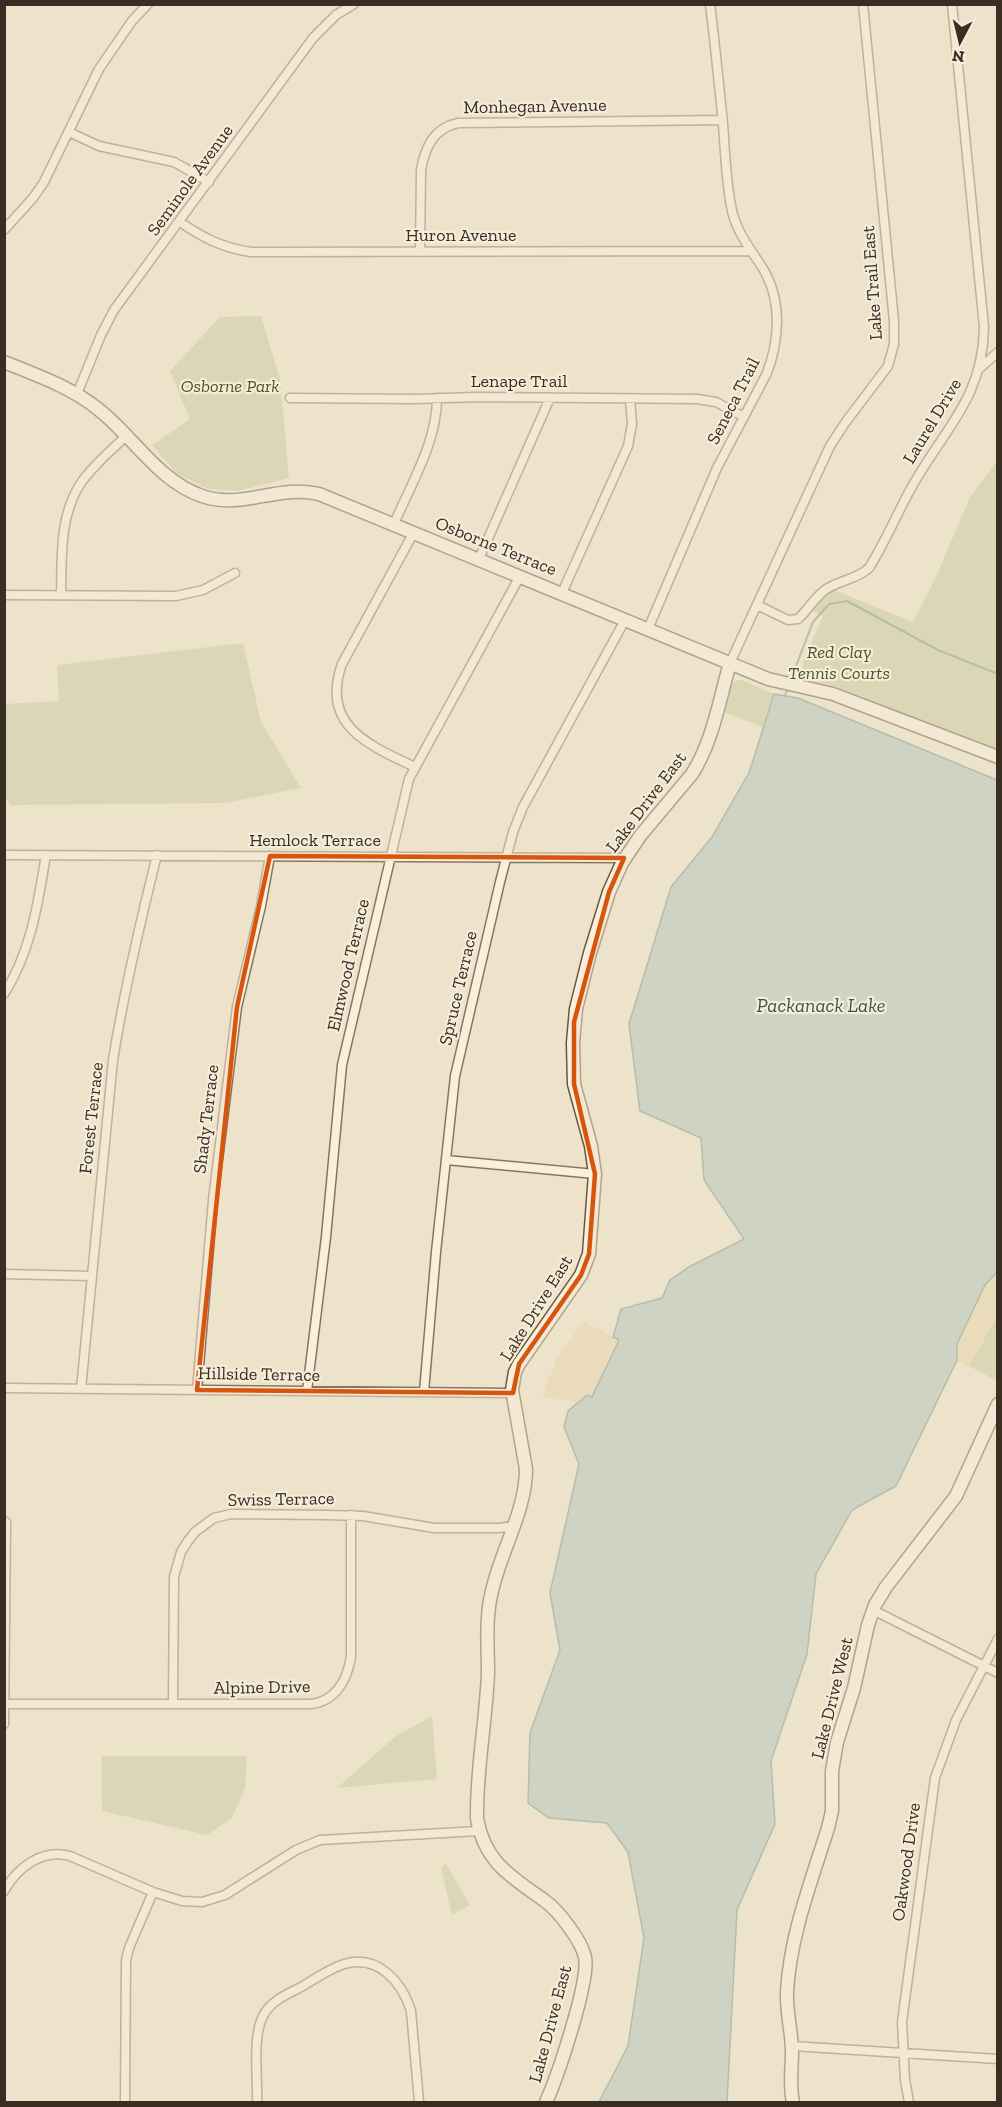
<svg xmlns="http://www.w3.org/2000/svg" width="1002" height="2107" viewBox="0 0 1002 2107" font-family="'Zilla Slab',serif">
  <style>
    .green { fill: #c6cb9e }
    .sand { fill: #e7d6a9 }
    .water { fill: #aac2ba; stroke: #719088; stroke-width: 1.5 }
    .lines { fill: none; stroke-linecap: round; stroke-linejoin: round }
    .stream { stroke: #719088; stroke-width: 2 }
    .street-casing { stroke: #89755f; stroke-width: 11 }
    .secondary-casing { stroke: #6b5642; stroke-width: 15 }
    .street { stroke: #f8efdd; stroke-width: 8 }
    .secondary { stroke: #f8efdd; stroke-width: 12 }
    .marked { fill: none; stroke: #d7550e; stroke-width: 4.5; stroke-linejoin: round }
    .labels { text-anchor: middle; stroke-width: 4.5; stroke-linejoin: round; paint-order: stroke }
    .street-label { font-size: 18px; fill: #3a2d22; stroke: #f5ecd9 }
    .park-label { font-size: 18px; font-style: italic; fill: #4b5529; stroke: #f5ecd9 }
    .water-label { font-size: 20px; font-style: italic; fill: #325956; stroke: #f5ecd9 }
  </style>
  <rect width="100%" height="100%" fill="#ede2ca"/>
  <!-- green -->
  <path class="green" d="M 261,316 L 280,379 L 289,478 L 238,491 L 208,489 L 176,473 L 152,445 L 190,419 L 170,371 L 220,317 Z
    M 997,461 L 997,750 L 849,692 L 826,684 L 803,680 L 803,661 L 823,616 L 811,611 L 823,598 L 834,590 L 913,622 L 936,577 L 970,497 Z
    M 243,643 L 261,722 L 301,788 L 226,803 L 10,805 L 5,797 L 5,704 L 59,701 L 57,665 Z
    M 737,680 L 742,680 L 774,694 L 763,727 L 723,712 L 732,683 Z
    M 997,1316 L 997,1381 L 969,1366 Z
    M 432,1716 L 437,1779 L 337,1788 L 396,1736 Z
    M 101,1756 L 247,1756 L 245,1788 L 232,1818 L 207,1835 L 102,1811 Z
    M 446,1864 L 470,1905 L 452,1915 L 441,1867 Z"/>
  <!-- sand -->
  <path class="sand" d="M 997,1272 L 997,1316 L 969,1366 L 957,1360 L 957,1344 L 985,1285 Z
    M 583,1321 L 619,1340 L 592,1398 L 587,1395 L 578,1402 L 542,1397 L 557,1359 Z"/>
  <!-- water -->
  <path class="water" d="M 774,694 L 798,698 L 997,780 L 997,1272 L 985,1285 L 957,1344 L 957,1360 L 896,1486 L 852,1510 L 816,1574 L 807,1654 L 771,1761 L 775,1824 L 737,1910 L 727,2102 L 599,2102 L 628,2046 L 644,1938 L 628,1852 L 607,1823 L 549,1818 L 528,1803 L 530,1733 L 560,1650 L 550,1593 L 579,1464 L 564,1427 L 568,1411 L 587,1395 L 592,1397 L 619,1340 L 613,1337 L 621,1309 L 662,1298 L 670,1280 L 689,1267 L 744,1239 L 704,1180 L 701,1138 L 640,1111 L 629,1024 L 671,887 L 712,837 L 749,773 Z"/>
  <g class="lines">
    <!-- stream -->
    <path class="stream" d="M 791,679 L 813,622 L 829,604 L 847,601 L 938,650 L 998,674
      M 785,696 L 788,687"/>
    <!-- street casing -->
    <g class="street-casing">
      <path id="street" d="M 69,132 L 99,146 L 174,162 L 209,182
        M 180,222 C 203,238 223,248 251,252 L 750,251
        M 4,230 L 33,198 L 44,182 L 99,69 L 132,21 L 148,4
        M 420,252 L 421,170 C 425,147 434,128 458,123 L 723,120
        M 980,368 L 998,352
        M 77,394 L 101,335 L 114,310 L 313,38 L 336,15 L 354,4
        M 290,398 L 415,399 L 477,397 L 697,399 L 716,402 L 744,417
        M 394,524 C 411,484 437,442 437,398
        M 414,532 L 342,664 C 320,725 368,745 415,767
        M 479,559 L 550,398
        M 562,593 L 628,446 L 632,424 L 630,399
        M 4,595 L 176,596 L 203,590 L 235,573
        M 61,595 C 62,557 59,516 81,483 C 93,465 111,451 126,436
        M 757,605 L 788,620 L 798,619 C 808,610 814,598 825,590 C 839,580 856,580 869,568 C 886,541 898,511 914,483 C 946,427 983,397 984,327 L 952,4
        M 648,629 L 717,468 L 767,373 C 780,338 782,299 762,267 C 749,247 735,230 731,206 C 726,179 725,151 723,124 C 719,84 715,44 710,4
        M 730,663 L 830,446 L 845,423 L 888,366 L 894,344 L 894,321 L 863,4
        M 4,855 L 624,858
        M 4,994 C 31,952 38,903 46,855
        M 446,1160 L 595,1174
        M 4,1274 L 91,1276
        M 4,1388 L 513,1393
        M 81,1389 L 113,1060 C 124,991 140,923 157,855
        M 197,1390 L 213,1200 L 237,1007 L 261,906 L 270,856
        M 307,1391 L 326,1237 L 342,1065 L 409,779 L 520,576
        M 424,1392 L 436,1252 L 455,1076 L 500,882 L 513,832 L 523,807 L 625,620
        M 873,1610 L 998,1673
        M 4,1704 L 311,1704 C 336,1701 347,1680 351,1657 L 351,1515
        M 173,1704 L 174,1577 L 181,1552 L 188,1541 L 195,1532 L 214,1518 L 231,1514 L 326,1515 L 363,1516 L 434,1528 L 499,1528 L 513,1526
        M 4,1724 L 6,1522
        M 4,1891 C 17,1868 42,1848 70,1856 L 153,1892 L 182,1901 L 202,1902 L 225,1895 L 296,1850 L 320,1840 L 479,1831
        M 792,2046 L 998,2059
        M 125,2102 L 126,1960 L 129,1948 L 153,1892
        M 257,2102 C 258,2077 252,2038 263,2016 C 271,2000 288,1994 303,1986 C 316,1978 329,1969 344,1964 C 378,1954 402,1982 411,2011 L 419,2102
        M 909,2102 L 905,2080 L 902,2022 L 935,1778 L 956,1720 L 998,1639"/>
    </g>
    <!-- secondary casing -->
    <g class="secondary-casing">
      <path id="secondary" d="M 4,362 C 36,375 71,387 98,409 C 133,436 158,481 202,496 C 242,510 279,484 319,494 L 768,679 L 833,694 L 998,757
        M 546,2102 C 557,2078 590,1981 585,1957 C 581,1940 559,1911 545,1901 C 512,1877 485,1863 477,1819 C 476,1771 486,1722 488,1673 C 488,1646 485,1618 492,1591 C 501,1550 526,1511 526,1469 L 512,1390 L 515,1372 L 519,1364 L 581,1275 L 589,1254 L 595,1174 L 591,1146 L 574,1084 L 573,1043 L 576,1009 L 590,953 L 609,892 L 622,863 L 640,836 L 692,774 C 713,741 719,701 730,663
        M 793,2102 C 789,2085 792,2069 792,2052 C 792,2032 786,2012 787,1992 C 790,1936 811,1882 828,1828 L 832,1811 L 832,1771 L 837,1742 L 854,1688 L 868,1625 L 875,1605 L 886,1587 L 956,1496 L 998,1404"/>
    </g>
    <!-- street -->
    <use href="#street" class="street"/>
    <!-- secondary -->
    <use href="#secondary" class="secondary"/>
  </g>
  <!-- marked area -->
  <path d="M0 0H1002V2107H0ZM 270,856 L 624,858 L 609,892 L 574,1022 L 574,1084 L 595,1174 L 589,1254 L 581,1275 L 519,1364 L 513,1393 L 197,1390 L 237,1007 Z" fill="#ede2ca" fill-opacity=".55" fill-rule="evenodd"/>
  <path class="marked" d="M 270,856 L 624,858 L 609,892 L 574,1022 L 574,1084 L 595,1174 L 589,1254 L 581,1275 L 519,1364 L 513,1393 L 197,1390 L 237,1007 Z"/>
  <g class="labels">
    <!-- street labels -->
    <g class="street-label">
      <text transform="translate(535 106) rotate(-1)" y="6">Monhegan Avenue</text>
      <text transform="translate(190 180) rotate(-54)" y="6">Seminole Avenue</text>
      <text x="461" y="241">Huron Avenue</text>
      <text transform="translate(872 283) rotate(-94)" y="6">Lake Trail East</text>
      <text x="519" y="387">Lenape Trail</text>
      <text transform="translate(733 401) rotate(-63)" y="6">Seneca Trail</text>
      <text transform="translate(932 421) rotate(-59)" y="6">Laurel Drive</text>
      <text transform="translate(496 546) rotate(22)" y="6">Osborne Terrace</text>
      <text transform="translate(646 802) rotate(-53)" y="6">Lake Drive East</text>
      <text x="315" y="846">Hemlock Terrace</text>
      <text transform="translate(348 965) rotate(-77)" y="6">Elmwood Terrace</text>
      <text transform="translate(458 988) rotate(-77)" y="6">Spruce Terrace</text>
      <text transform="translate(91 1118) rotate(-84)" y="6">Forest Terrace</text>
      <text transform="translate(206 1119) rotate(-83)" y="6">Shady Terrace</text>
      <text transform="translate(536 1308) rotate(-58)" y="6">Lake Drive East</text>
      <text transform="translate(259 1374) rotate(1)" y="6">Hillside Terrace</text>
      <text transform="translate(281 1499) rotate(-1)" y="6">Swiss Terrace</text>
      <text transform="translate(262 1687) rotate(-1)" y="6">Alpine Drive</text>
      <text transform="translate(832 1698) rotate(-76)" y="6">Lake Drive West</text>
      <text transform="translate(906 1862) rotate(-82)" y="6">Oakwood Drive</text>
      <text transform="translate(550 2024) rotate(-75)" y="6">Lake Drive East</text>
    </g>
    <!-- park labels -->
    <g class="park-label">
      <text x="230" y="392">Osborne Park</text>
      <text x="839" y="658">Red Clay<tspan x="839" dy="21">Tennis Courts</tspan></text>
    </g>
    <!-- water labels -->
    <g class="water-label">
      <text x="821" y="1012">Packanack Lake</text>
    </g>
  </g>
  <!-- border -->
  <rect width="1002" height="2107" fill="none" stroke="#3a2d22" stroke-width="12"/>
  <!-- north arrow -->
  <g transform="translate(960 42) rotate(187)" stroke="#f5ecd9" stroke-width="4.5" paint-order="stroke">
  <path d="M0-4.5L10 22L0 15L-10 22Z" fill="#3a2d22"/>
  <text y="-9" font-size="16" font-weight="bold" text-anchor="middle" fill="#3a2d22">N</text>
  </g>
</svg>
